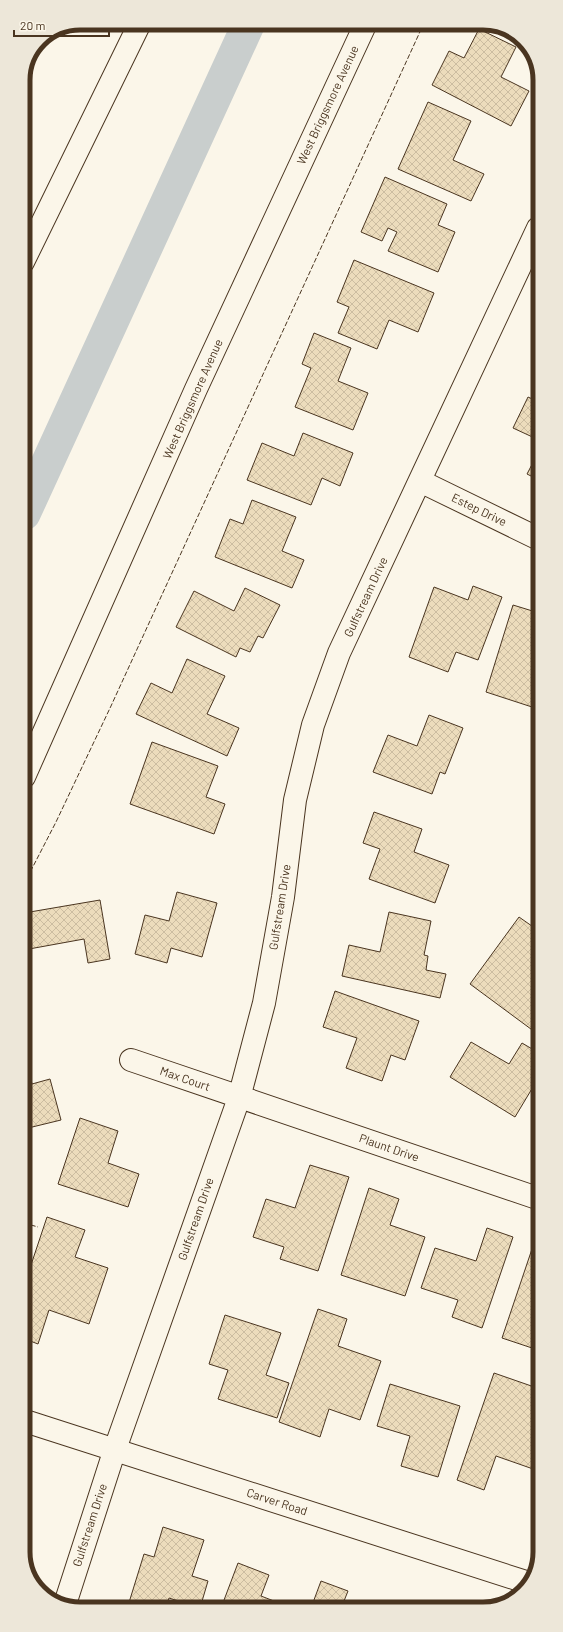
<svg xmlns="http://www.w3.org/2000/svg" width="563" height="1632" viewBox="0 0 563 1632" font-family="Barlow,sans-serif">
  <style>
    .lines { fill: none; stroke-linecap: round; stroke-linejoin: round }
    .canal { stroke: #c9cecd; stroke-width: 33 }
    .building { fill: url(#building-cross-hatch); stroke: #4a3520 }
    .street-casing { stroke: #4a3520; stroke-width: 24 }
    .secondary-casing { stroke: #4a3520; stroke-width: 24 }
    .primary-casing { stroke: #4a3520; stroke-width: 24 }
    .street { stroke: #fbf6e9; stroke-width: 22 }
    .secondary { stroke: #fbf6e9; stroke-width: 22 }
    .primary { stroke: #fbf6e9; stroke-width: 22 }
    .fence { stroke: #4a3520; stroke-width: 1; stroke-dasharray: 5 2; stroke-linecap: butt }
    .labels { text-anchor: middle; stroke-width: 3; stroke-linejoin: round; paint-order: stroke }
    .street-label { font-size: 12px; fill: #4a3520; stroke: #fbf6e9 }
    .rim { fill: none; stroke: #4a3520; stroke-width: 5 }
  </style>
  <defs>
    <pattern id="building-cross-hatch" width="8" height="8" patternUnits="userSpaceOnUse"><rect width="8" height="8" fill="#ecdcbc"/><path d="M0 0l8 8M0 8l8-8" fill="none" stroke="#ccbda1"/></pattern>
  </defs>
  <rect width="100%" height="100%" fill="#fbf6e9"/>
  <g class="lines">
    <!-- canal -->
    <path class="canal" d="M 24,514 L 249,23"/>
  </g>
  <!-- building -->
  <path class="building" d="M 479,29 L 516,47 L 501,77 L 529,91 L 511,126 L 432,85 L 449,51 L 464,58 Z
    M 428,102 L 471,121 L 453,160 L 484,174 L 471,201 L 398,169 Z
    M 385,177 L 447,204 L 438,225 L 455,232 L 438,272 L 388,251 L 397,232 L 388,228 L 382,241 L 361,232 Z
    M 354,260 L 434,293 L 418,332 L 389,320 L 377,349 L 338,333 L 349,307 L 337,302 Z
    M 314,333 L 351,348 L 338,381 L 368,393 L 353,430 L 295,407 L 311,368 L 302,364 Z
    M 528,397 L 539,402 L 539,440 L 513,428 Z
    M 303,433 L 353,453 L 340,486 L 322,478 L 311,505 L 247,480 L 262,443 L 294,456 Z
    M 539,451 L 539,480 L 527,474 Z
    M 252,500 L 296,517 L 282,551 L 304,560 L 292,588 L 215,557 L 230,519 L 243,524 Z
    M 473,586 L 502,597 L 478,660 L 456,652 L 448,672 L 409,657 L 434,587 L 468,600 Z
    M 245,588 L 280,605 L 263,638 L 258,636 L 250,652 L 240,648 L 236,657 L 176,627 L 194,591 L 234,611 Z
    M 513,605 L 539,613 L 539,690 L 537,689 L 532,707 L 486,692 Z
    M 187,659 L 225,676 L 207,714 L 239,728 L 227,756 L 136,714 L 151,683 L 172,693 Z
    M 429,715 L 463,728 L 445,774 L 440,772 L 432,794 L 373,772 L 388,735 L 417,746 Z
    M 152,742 L 218,766 L 206,797 L 225,804 L 214,834 L 130,804 Z
    M 374,812 L 422,829 L 414,852 L 449,865 L 435,903 L 369,879 L 380,849 L 363,843 Z
    M 177,892 L 217,903 L 202,957 L 171,948 L 167,963 L 135,954 L 145,915 L 169,921 Z
    M 100,900 L 110,959 L 88,963 L 84,939 L 29,949 L 24,913 Z
    M 389,912 L 431,921 L 424,955 L 428,956 L 426,970 L 446,974 L 440,998 L 342,976 L 349,945 L 380,952 Z
    M 519,917 L 539,931 L 539,983 L 538,985 L 539,986 L 539,1035 L 470,984 Z
    M 335,991 L 419,1021 L 405,1060 L 391,1055 L 382,1081 L 346,1068 L 357,1038 L 323,1027 Z
    M 471,1042 L 509,1064 L 522,1043 L 539,1053 L 539,1077 L 515,1117 L 450,1077 Z
    M 25,1055 L 32,1084 L 50,1079 L 61,1120 L 24,1129 Z
    M 80,1118 L 118,1131 L 108,1163 L 139,1174 L 128,1207 L 58,1184 Z
    M 310,1165 L 349,1177 L 318,1271 L 280,1259 L 284,1247 L 253,1237 L 266,1199 L 295,1208 Z
    M 369,1188 L 399,1199 L 390,1225 L 425,1237 L 405,1296 L 341,1275 Z
    M 47,1217 L 85,1230 L 75,1257 L 108,1268 L 89,1324 L 49,1310 L 38,1344 L 25,1339 L 25,1283 Z
    M 487,1228 L 513,1237 L 482,1328 L 452,1317 L 458,1300 L 421,1288 L 435,1248 L 476,1261 Z
    M 534,1243 L 540,1244 L 540,1336 L 535,1349 L 502,1338 Z
    M 318,1309 L 347,1319 L 338,1346 L 381,1361 L 360,1420 L 329,1409 L 320,1437 L 279,1422 Z
    M 225,1315 L 281,1333 L 266,1375 L 289,1383 L 277,1418 L 218,1399 L 228,1370 L 209,1364 Z
    M 494,1373 L 540,1389 L 540,1459 L 536,1470 L 496,1456 L 484,1490 L 457,1480 Z
    M 390,1384 L 460,1406 L 438,1477 L 401,1466 L 410,1436 L 377,1426 Z
    M 25,1481 L 29,1483 L 25,1496 Z
    M 163,1527 L 204,1540 L 192,1576 L 208,1581 L 200,1608 L 169,1598 L 166,1608 L 127,1609 L 144,1554 L 154,1557 Z
    M 238,1563 L 269,1575 L 261,1596 L 292,1608 L 221,1608 Z
    M 321,1581 L 348,1591 L 344,1601 L 363,1608 L 311,1608 Z"/>
  <g class="lines">
    <!-- street casing -->
    <g class="street-casing">
      <path id="street" d="M 420,481 L 539,539
        M 131,1060 L 540,1199
        M 65,1604 L 115,1449 L 239,1098 L 264,1003 L 283,897 L 295,800 L 313,725 L 339,653 L 538,228"/>
    </g>
    <!-- secondary casing -->
    <g class="secondary-casing">
      <path id="secondary" d="M 25,1421 L 529,1583"/>
    </g>
    <!-- primary casing -->
    <g class="primary-casing">
      <path id="primary" d="M 23,262 L 140,23
        M 24,777 L 196,389 L 366,23"/>
    </g>
    <!-- street -->
    <use href="#street" class="street"/>
    <!-- secondary -->
    <use href="#secondary" class="secondary"/>
    <!-- primary -->
    <use href="#primary" class="primary"/>
    <!-- fence -->
    <path class="fence" d="M 24,884 L 56,822 L 111,706 L 424,23
      M 24,1223 L 38,1227"/>
  </g>
  <g class="labels">
    <!-- street labels -->
    <g class="street-label">
      <text transform="translate(328 105) rotate(-65)" y="4">West Briggsmore Avenue</text>
      <text transform="translate(193 399) rotate(-66)" y="4">West Briggsmore Avenue</text>
      <text transform="translate(479 510) rotate(26)" y="4">Estep Drive</text>
      <text transform="translate(366 597) rotate(-65)" y="4">Gulfstream Drive</text>
      <text transform="translate(280 907) rotate(-81)" y="4">Gulfstream Drive</text>
      <text transform="translate(185 1079) rotate(19)" y="4">Max Court</text>
      <text transform="translate(389 1148) rotate(19)" y="4">Plaunt Drive</text>
      <text transform="translate(196 1219) rotate(-71)" y="4">Gulfstream Drive</text>
      <text transform="translate(277 1502) rotate(18)" y="4">Carver Road</text>
      <text transform="translate(90 1525) rotate(-72)" y="4">Gulfstream Drive</text>
    </g>
  </g>
  <!-- crop -->
  <path d="M0 0H563V1632H0ZM80 30H483A50 50 0 0 1 533 80V1552A50 50 0 0 1 483 1602H80A50 50 0 0 1 30 1552V80A50 50 0 0 1 80 30Z" fill="#ede7d9" fill-rule="evenodd"/>
  <path class="rim" d="M80 30H483A50 50 0 0 1 533 80V1552A50 50 0 0 1 483 1602H80A50 50 0 0 1 30 1552V80A50 50 0 0 1 80 30Z"/>
  <!-- scale -->
  <path d="M14 30v6h95v-6" fill="none" stroke="#4a3520" stroke-width="2"/>
  <text x="20" y="30" font-size="12" fill="#4a3520" stroke="#fbf6e9" stroke-width="3" paint-order="stroke">20 m</text>
</svg>
